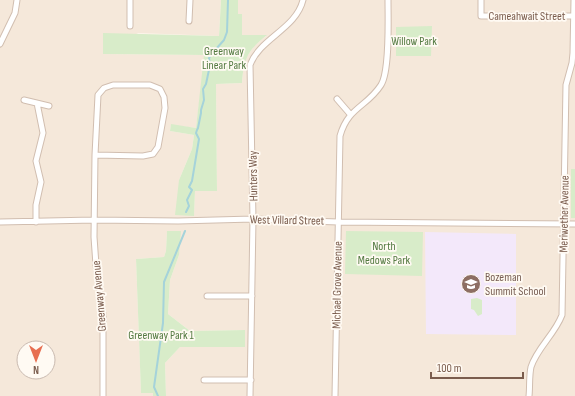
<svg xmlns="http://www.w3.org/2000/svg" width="575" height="396" viewBox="0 0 575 396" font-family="'Sofia Sans Condensed',sans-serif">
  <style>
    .residential { fill: #f5e8da; fill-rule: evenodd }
    .education { fill: #f3e8fa }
    .green { fill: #d8ecc9 }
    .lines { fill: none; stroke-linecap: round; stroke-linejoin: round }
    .stream { stroke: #a5d3da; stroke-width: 2 }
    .street-casing { stroke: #d1beb0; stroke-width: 7 }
    .street { stroke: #fff; stroke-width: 5 }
    .labels { text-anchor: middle; stroke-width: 3.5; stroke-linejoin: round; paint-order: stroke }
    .street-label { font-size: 12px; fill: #7a5c4d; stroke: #fffaf3 }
    .park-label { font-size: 12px; fill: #537a41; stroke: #fffaf3 }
    .education-label { font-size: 12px; fill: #785e54; stroke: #fffaf3; text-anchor: start }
  </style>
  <rect width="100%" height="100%" fill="#fdf6ec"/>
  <!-- residential -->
  <path class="residential" d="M 0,0 L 221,0 L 219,36 L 138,33 L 103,54 L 205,55 L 196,128 L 171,125 L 170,131 L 194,135 L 192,149 L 179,180 L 194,215 L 195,191 L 217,190 L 216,84 L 242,83 L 243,66 L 245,59 L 255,45 L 266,36 L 242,35 L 242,14 L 238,14 L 238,0 L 575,0 L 575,396 L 166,396 L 165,363 L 180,347 L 245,346 L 244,330 L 190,331 L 168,314 L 170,280 L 179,255 L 180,231 L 167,231 L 166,251 L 164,257 L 136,259 L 141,392 L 153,393 L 153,396 L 0,396 ZM 24,348 L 48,348 L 48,372 L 24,372 Z"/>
  <!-- education -->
  <path class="education" d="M 425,232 L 516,234 L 516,335 L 426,334 Z"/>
  <!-- green -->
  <path class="green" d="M 221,0 L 238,0 L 238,14 L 242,14 L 242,35 L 267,35 C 247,51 244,58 242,83 L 216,84 L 217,191 L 195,191 L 194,216 L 175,215 L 179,180 L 192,149 L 194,135 L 170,131 L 171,124 L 196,128 L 204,55 L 103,54 L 103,33 L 219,36 Z
    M 432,26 L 431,56 L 396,56 L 396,27 Z
    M 571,169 L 575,169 L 575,218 L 571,218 Z
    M 167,231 L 181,231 L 179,255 L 170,280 L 168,314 L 190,331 L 245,330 L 245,347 L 180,347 L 165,363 L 166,396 L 153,396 L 153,393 L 141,393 L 136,259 L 164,257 L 166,251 Z
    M 346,231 L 423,232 L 422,276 L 345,274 Z
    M 477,298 L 482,300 L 482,314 L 478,316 L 474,310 L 471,309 L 471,299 Z"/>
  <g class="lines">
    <!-- stream -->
    <path class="stream" d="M 216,49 L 224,40 L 227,32 L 228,0
      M 186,212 L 189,206 L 187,200 L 192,190 L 189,187 L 192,181 L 199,139 L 196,133 L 197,130 L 198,128 L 201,113 L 201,110 L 204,100 L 203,89 L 206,84 L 210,65 L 209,58 L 212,54
      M 158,396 L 154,387 L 163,323 L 164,282 L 185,231"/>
    <!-- street casing -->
    <g class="street-casing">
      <path id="street" d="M 481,0 L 481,16 L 573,16
        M 189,21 L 190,0
        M 130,26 L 130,0
        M 0,44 L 15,13 L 17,0
        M 113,85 L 150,85 L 160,89 L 164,97 L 165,108 L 158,147 L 153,154 L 143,156 L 95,155 L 98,95 L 104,88 Z
        M 337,99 L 350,114
        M 24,100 L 49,106
        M 95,155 L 94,237 L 96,265 L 103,315 L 103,396
        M 0,222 L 94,220 L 178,221 L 253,219 L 338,222 L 575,224
        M 36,222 L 36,205 L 41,182 L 36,161 L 43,133 L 37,103
        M 207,296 L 252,296
        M 204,380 L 251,380
        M 250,396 L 253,219 L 250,65 C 260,38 296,29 303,0
        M 335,396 L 340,136 C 348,107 367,107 381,85 C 390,71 388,19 388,0
        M 529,396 C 530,387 529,376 531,367 C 537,348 555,334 562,315 L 566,85 L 572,63 L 573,53 L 574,0"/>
    </g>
    <!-- street -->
    <use href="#street" class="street"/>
  </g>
  <!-- icons -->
  <defs>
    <g id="school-disc" transform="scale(1)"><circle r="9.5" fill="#8d6e63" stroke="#fffaf3"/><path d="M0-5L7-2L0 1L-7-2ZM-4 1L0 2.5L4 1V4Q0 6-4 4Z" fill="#fff"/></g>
  </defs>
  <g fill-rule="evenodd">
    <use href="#school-disc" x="471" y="284"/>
  </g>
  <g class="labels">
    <!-- street labels -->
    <g class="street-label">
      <text x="527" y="20">Cameahwait Street</text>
      <text transform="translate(253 176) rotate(-91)" y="4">Hunters Way</text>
      <text transform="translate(564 214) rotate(-89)" y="4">Meriwether Avenue</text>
      <text transform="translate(287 220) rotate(1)" y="4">West Villard Street</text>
      <text transform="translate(337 285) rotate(-89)" y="4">Michael Grove Avenue</text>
      <text transform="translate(99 296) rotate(-95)" y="4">Greenway Avenue</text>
    </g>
    <!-- park labels -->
    <g class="park-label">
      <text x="414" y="45">Willow Park</text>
      <text x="224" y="55">Greenway<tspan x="224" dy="14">Linear Park</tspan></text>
      <text x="384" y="250">North<tspan x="384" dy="14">Medows Park</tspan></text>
      <text x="161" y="339">Greenway Park 1</text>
    </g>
    <!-- education labels -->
    <g class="education-label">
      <text x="485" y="281">Bozeman<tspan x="485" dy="14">Summit School</tspan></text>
    </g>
  </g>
  <!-- north arrow -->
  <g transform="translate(36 360) rotate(180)"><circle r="19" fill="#fffaf3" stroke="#cabbb1"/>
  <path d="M0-3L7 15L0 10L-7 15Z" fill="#e76f51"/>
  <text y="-6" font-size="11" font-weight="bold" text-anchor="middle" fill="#7a5c4d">N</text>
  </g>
  <!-- scale -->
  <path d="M431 372v6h92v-6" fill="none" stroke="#7a5c4d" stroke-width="2"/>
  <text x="437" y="372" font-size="12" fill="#7a5c4d" stroke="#fffaf3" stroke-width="3" paint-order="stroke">100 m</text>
</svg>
